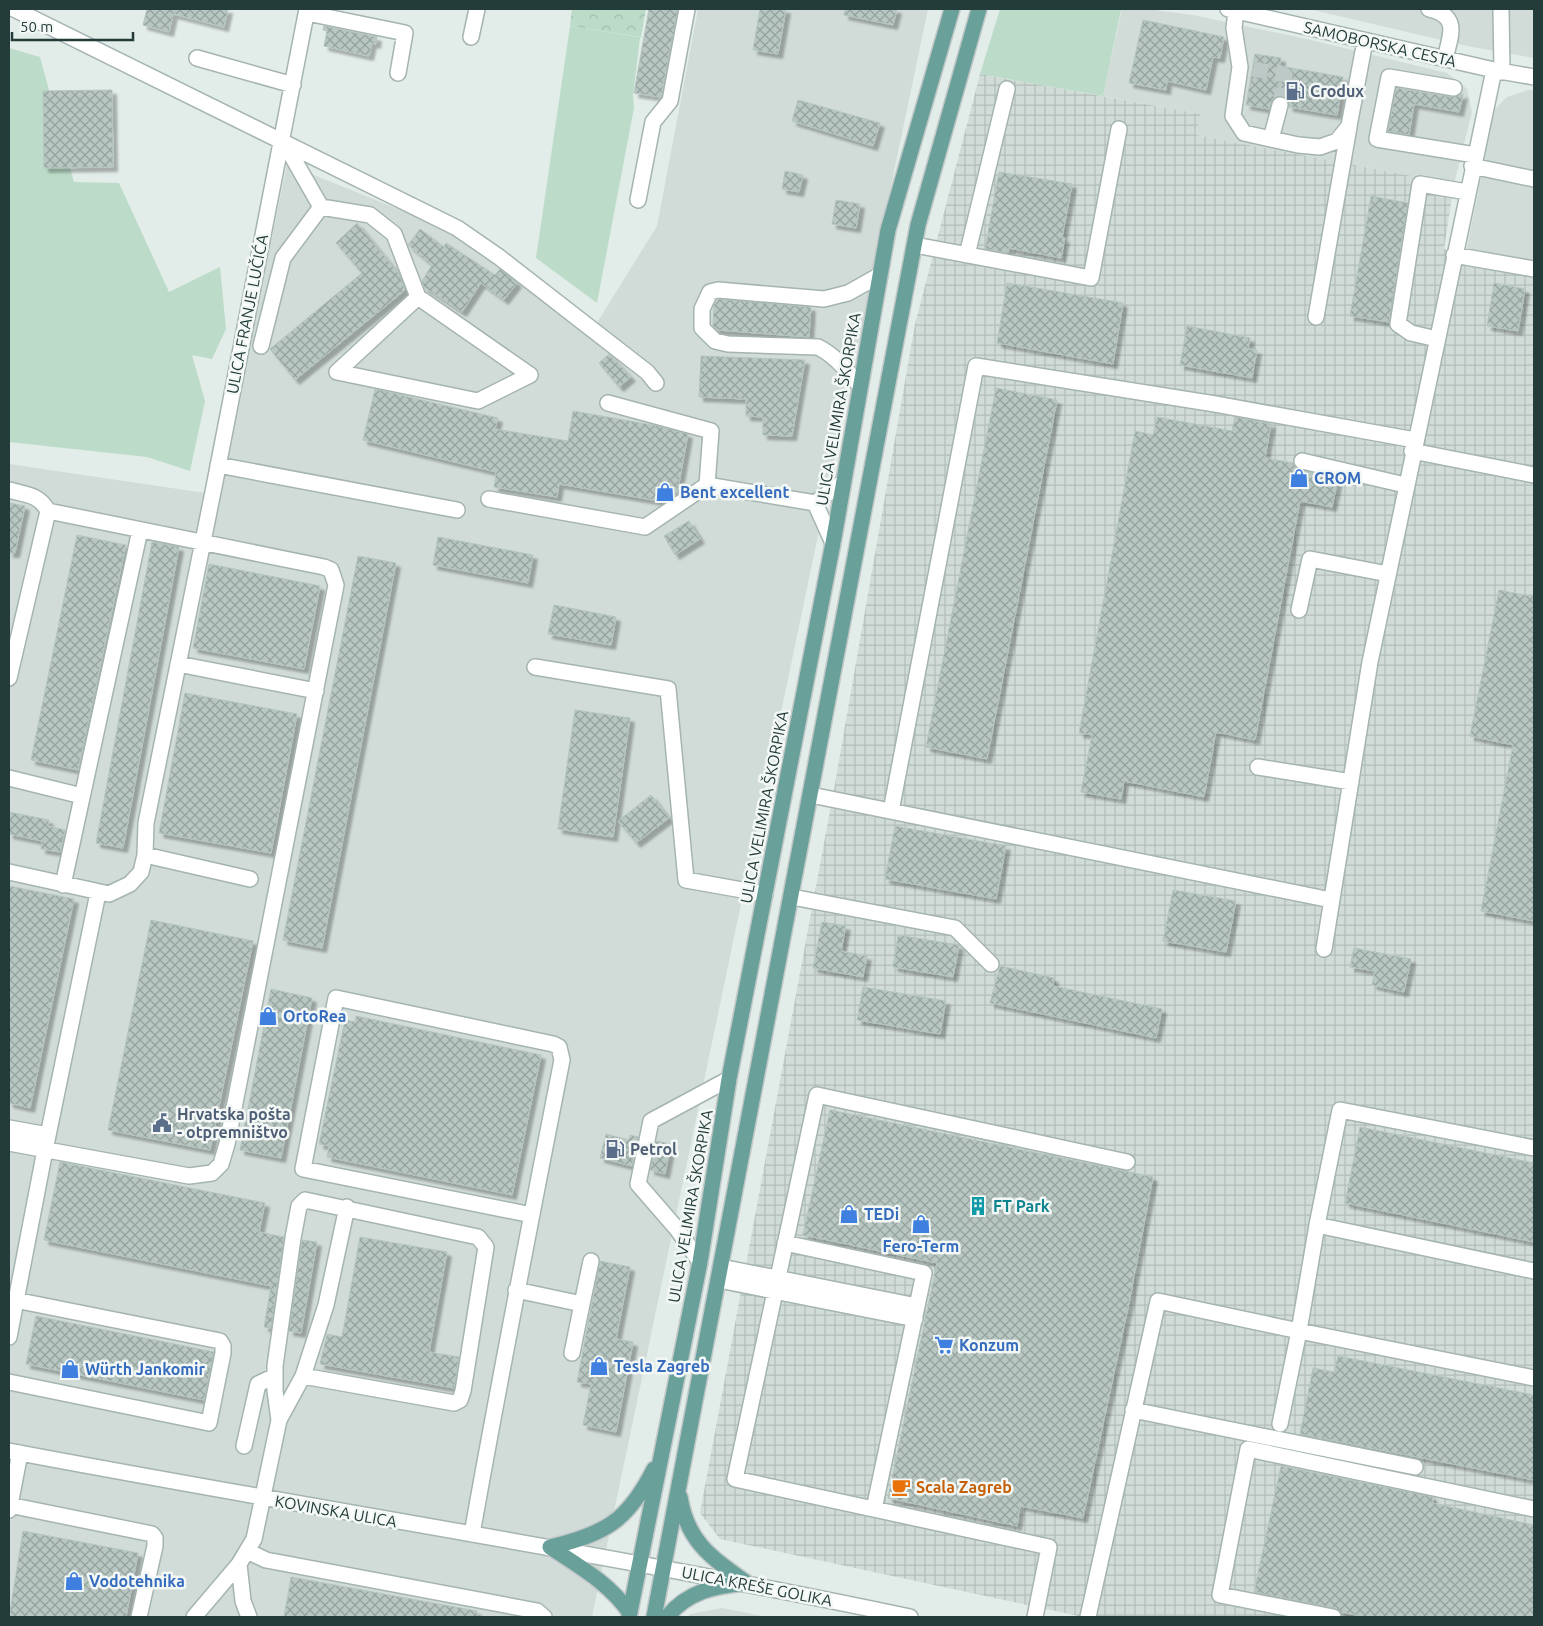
<svg xmlns="http://www.w3.org/2000/svg" width="1543" height="1626" viewBox="0 0 1543 1626" font-family="Ubuntu,sans-serif">
  <style>
    .built { fill: #d1dcd8 }
    .industrial { fill: url(#industrial-grid) }
    .green { fill: #bcdcc9 }
    .forest { fill: url(#forest-crowns) }
    .building { fill: url(#building-cross-hatch); stroke: #b5c5c1; filter: url(#shadow) }
    .lines { fill: none; stroke-linecap: round; stroke-linejoin: round }
    .minor-tunnel { stroke: #bcc9c6; stroke-width: 15; stroke-dasharray: 15 8; stroke-linecap: butt }
    .minor-casing { stroke: #a5b4b1; stroke-width: 18 }
    .major-casing { stroke: #c1c8c8; stroke-width: 18 }
    .minor { stroke: #fff; stroke-width: 15 }
    .major { stroke: #69a09a; stroke-width: 15 }
    .labels { text-anchor: middle; stroke-width: 5; stroke-linejoin: round; paint-order: stroke }
    .street-label { font-size: 16px; fill: #233c39; stroke: #f3f8f6 }
    .service-label { font-size: 16px; font-weight: bold; fill: #4e5e75; stroke: #f3f8f6; text-anchor: start }
    .shop-label { font-size: 16px; font-weight: bold; fill: #366cbe; stroke: #f3f8f6; text-anchor: start }
    .culture-label { font-size: 16px; font-weight: bold; fill: #0d838f; stroke: #f3f8f6; text-anchor: start }
    .food-label { font-size: 16px; font-weight: bold; fill: #c56008; stroke: #f3f8f6; text-anchor: start }
  </style>
  <defs>
    <pattern id="industrial-grid" width="8" height="8" patternUnits="userSpaceOnUse" patternTransform="scale(1.25)"><rect width="8" height="8" fill="#d1dcd8"/><path d="M0 4h8M4 0v8" fill="none" stroke="#b3beba"/></pattern>
    <pattern id="forest-crowns" width="20" height="18" patternUnits="userSpaceOnUse" patternTransform="scale(1.25)"><rect width="20" height="18" fill="#bcdcc9"/><path d="M2 6a3 3 0 1 1 6 0M12 15a3 3 0 1 1 6 0" fill="none" stroke="#a1bead"/></pattern>
    <pattern id="building-cross-hatch" width="8" height="8" patternUnits="userSpaceOnUse" patternTransform="scale(1.25)"><rect width="8" height="8" fill="#b8c7c2"/><path d="M0 0l8 8M0 8l8-8" fill="none" stroke="#95a39f"/></pattern>
    <filter id="shadow"><feDropShadow dx="4.5" dy="4.5" stdDeviation="1" flood-color="#0004"/></filter>
  </defs>
  <rect width="100%" height="100%" fill="#e2ece9"/>
  <!-- built -->
  <path class="built" d="M 698,9 L 928,9 L 592,1617 L 9,1617 L 9,464 L 219,495 L 287,164 L 457,233 L 590,334 L 657,226 Z
    M 1122,9 L 1147,9 L 1193,15 L 1307,39 L 1447,73 L 1467,89 L 1472,112 L 1454,184 L 1196,135 L 1199,114 L 1103,96 Z
    M 1309,9 L 1534,9 L 1534,58 L 1467,46 Z
    M 1528,90 L 1534,90 L 1534,265 L 1466,253 L 1494,110 L 1507,97 Z
    M 722,1608 L 768,1617 L 688,1617 L 690,1614 Z"/>
  <!-- industrial -->
  <path class="industrial" d="M 980,74 L 1200,114 L 1196,135 L 1454,184 L 1444,249 L 1534,265 L 1534,1617 L 1083,1617 L 720,1539 L 700,1513 L 834,789 L 915,324 Z"/>
  <!-- green -->
  <path class="green" d="M 1000,9 L 1121,10 L 1103,96 L 980,74 Z
    M 570,26 L 645,38 L 640,38 L 633,95 L 634,108 L 597,303 L 536,258 Z
    M 9,48 L 40,57 L 74,182 L 119,183 L 169,292 L 220,267 L 226,329 L 212,359 L 192,355 L 205,401 L 190,471 L 147,457 L 9,442 Z"/>
  <!-- forest -->
  <path class="forest" d="M 572,9 L 646,9 L 641,37 L 570,26 Z"/>
  <!-- building -->
  <path class="building" d="M 147,9 L 228,9 L 224,27 L 173,14 L 169,32 L 143,25 Z
    M 649,9 L 678,9 L 661,97 L 634,93 Z
    M 760,9 L 786,9 L 778,54 L 753,50 Z
    M 845,9 L 897,9 L 893,25 L 844,15 Z
    M 1143,20 L 1224,37 L 1220,58 L 1213,57 L 1206,90 L 1167,81 L 1166,90 L 1129,83 Z
    M 324,26 L 377,37 L 376,44 L 372,43 L 369,56 L 324,46 L 327,31 L 323,30 Z
    M 1255,54 L 1281,58 L 1280,66 L 1343,77 L 1337,115 L 1289,107 L 1287,99 L 1282,96 L 1273,99 L 1269,109 L 1246,105 Z
    M 1396,88 L 1452,97 L 1463,94 L 1459,112 L 1414,104 L 1409,135 L 1388,131 Z
    M 112,90 L 113,167 L 44,168 L 43,91 Z
    M 798,100 L 880,123 L 873,146 L 792,121 Z
    M 785,171 L 803,175 L 799,192 L 782,189 Z
    M 999,172 L 1072,184 L 1062,238 L 1065,238 L 1061,258 L 1009,248 L 1008,253 L 985,249 Z
    M 1371,196 L 1408,203 L 1389,322 L 1350,316 Z
    M 836,200 L 860,204 L 856,228 L 832,224 Z
    M 357,223 L 399,274 L 405,290 L 295,380 L 270,349 L 362,273 L 336,243 Z
    M 420,229 L 444,247 L 446,243 L 495,275 L 500,269 L 517,283 L 504,300 L 481,283 L 462,312 L 424,287 L 422,281 L 432,265 L 408,245 Z
    M 1007,283 L 1123,303 L 1113,364 L 997,343 Z
    M 1494,283 L 1525,289 L 1518,331 L 1487,326 Z
    M 719,299 L 811,307 L 809,337 L 717,330 L 713,326 L 714,305 Z
    M 1187,326 L 1250,338 L 1248,349 L 1257,350 L 1252,378 L 1180,365 Z
    M 609,354 L 631,377 L 619,387 L 599,363 Z
    M 701,356 L 805,360 L 792,436 L 763,435 L 763,417 L 746,416 L 746,399 L 699,397 Z
    M 996,388 L 1057,400 L 987,759 L 926,747 Z
    M 375,389 L 498,418 L 495,429 L 568,441 L 573,411 L 658,426 L 688,434 L 677,494 L 665,502 L 559,484 L 557,497 L 494,487 L 496,472 L 363,440 Z
    M 1157,417 L 1232,431 L 1235,417 L 1271,424 L 1265,458 L 1293,463 L 1300,470 L 1338,479 L 1332,507 L 1300,501 L 1255,740 L 1216,732 L 1204,797 L 1124,781 L 1121,799 L 1081,792 L 1092,735 L 1079,733 L 1135,431 L 1153,435 Z
    M 9,503 L 25,506 L 15,553 L 9,553 Z
    M 689,521 L 700,539 L 675,555 L 664,536 Z
    M 77,535 L 126,545 L 78,770 L 31,760 Z
    M 438,537 L 533,555 L 528,583 L 433,565 Z
    M 152,542 L 179,547 L 123,848 L 96,843 Z
    M 358,556 L 396,563 L 322,948 L 283,940 Z
    M 209,564 L 320,586 L 304,669 L 193,648 Z
    M 1499,590 L 1534,597 L 1534,921 L 1481,911 L 1513,745 L 1470,736 Z
    M 554,605 L 616,617 L 611,645 L 548,634 Z
    M 185,693 L 297,714 L 271,853 L 159,833 Z
    M 575,710 L 630,718 L 613,837 L 558,829 Z
    M 651,795 L 669,818 L 636,843 L 618,821 Z
    M 9,812 L 49,820 L 48,826 L 65,830 L 60,852 L 41,849 L 42,841 L 9,834 Z
    M 895,826 L 1006,846 L 996,899 L 885,879 Z
    M 9,886 L 74,899 L 30,1108 L 9,1103 Z
    M 1173,890 L 1236,901 L 1226,952 L 1163,941 Z
    M 151,920 L 253,941 L 210,1150 L 108,1130 Z
    M 822,922 L 846,926 L 841,951 L 867,956 L 863,977 L 813,968 Z
    M 898,935 L 959,945 L 953,977 L 893,967 Z
    M 1354,948 L 1411,959 L 1404,992 L 1372,985 L 1375,971 L 1350,967 Z
    M 1000,966 L 1054,978 L 1053,986 L 1162,1009 L 1156,1038 L 990,1003 Z
    M 863,987 L 946,1001 L 940,1034 L 857,1020 Z
    M 271,989 L 312,998 L 281,1158 L 240,1150 Z
    M 356,1016 L 541,1055 L 512,1195 L 327,1157 L 329,1146 L 319,1144 L 345,1020 L 355,1022 Z
    M 830,1110 L 1153,1177 L 1129,1303 L 1083,1518 L 1020,1506 L 1017,1526 L 888,1498 L 937,1263 L 803,1235 Z
    M 1360,1127 L 1534,1163 L 1534,1242 L 1345,1203 Z
    M 606,1134 L 629,1140 L 630,1135 L 638,1137 L 632,1166 L 600,1158 Z
    M 656,1141 L 671,1144 L 665,1174 L 650,1170 Z
    M 60,1162 L 265,1203 L 259,1232 L 284,1237 L 271,1328 L 264,1327 L 271,1286 L 44,1240 Z
    M 360,1237 L 447,1252 L 429,1352 L 459,1357 L 454,1388 L 320,1364 L 327,1334 L 342,1337 Z
    M 302,1240 L 317,1242 L 301,1333 L 289,1331 Z
    M 600,1261 L 630,1267 L 616,1339 L 633,1342 L 616,1432 L 583,1425 L 591,1384 L 577,1382 Z
    M 36,1316 L 214,1352 L 204,1400 L 26,1364 Z
    M 1338,1356 L 1534,1395 L 1534,1480 L 1300,1434 L 1313,1368 L 1334,1372 Z
    M 1281,1466 L 1433,1497 L 1432,1503 L 1534,1525 L 1534,1617 L 1365,1617 L 1341,1612 L 1335,1608 L 1254,1592 Z
    M 23,1531 L 138,1553 L 126,1617 L 9,1617 Z
    M 291,1577 L 477,1611 L 477,1617 L 284,1617 Z"/>
  <g class="lines">
    <!-- minor-tunnel -->
    <path class="minor-tunnel" d="M 1253,69 L 1285,75 L 1280,105"/>
    <!-- minor casing -->
    <g class="minor-casing">
      <path id="minor" d="M 14,9 L 457,228 L 499,257 L 647,372 L 656,383
        M 1228,9 L 1494,70 L 1534,77
        M 1429,9 C 1461,16 1450,36 1445,59
        M 1501,9 L 1502,72
        M 1236,11 L 1234,28 L 1240,67 L 1233,116 L 1244,133 L 1298,145 L 1320,147 L 1337,141 L 1349,126 L 1365,41
        M 307,13 L 405,33 L 398,73
        M 471,37 L 477,9
        M 197,58 L 293,85
        M 1454,88 L 1389,77 L 1377,139 L 1475,155
        M 1271,139 L 1280,105
        M 285,144 L 321,207 L 370,215 L 394,234 L 418,297 L 530,375 L 478,401 L 337,372 L 418,297
        M 1472,166 L 1534,179
        M 638,200 L 653,122 L 670,101 L 687,9
        M 915,245 L 1091,278 L 1119,129
        M 967,255 L 1007,89
        M 1454,255 L 1534,269
        M 1316,317 L 1349,127
        M 1437,339 L 1411,333 L 1398,324 L 1420,184 L 1467,192
        M 261,346 L 283,258 L 321,207
        M 860,386 C 848,372 836,356 818,347 L 728,344 L 715,341 L 702,328 L 702,309 L 710,292 L 718,290 L 824,299 L 848,293 L 880,275
        M 608,403 L 711,431 L 707,485
        M 1412,451 L 1534,475
        M 1302,461 L 1405,485
        M 218,465 L 457,510
        M 9,490 C 26,495 39,494 48,511 L 9,678
        M 489,499 L 645,527 L 707,485 L 815,503
        M 833,543 L 815,503 L 842,483
        M 1299,610 L 1310,559 L 1388,574
        M 178,664 L 316,691
        M 535,667 L 668,689 L 686,880 L 765,894
        M 1258,767 L 1351,782
        M 9,778 L 82,796
        M 811,795 L 1331,900
        M 891,811 L 976,366 L 1215,404 L 1415,440
        M 145,855 L 250,879
        M 9,872 L 109,894 L 130,884 L 141,872 L 145,855 L 146,823 L 214,487 L 307,9
        M 63,885 L 140,530
        M 792,897 L 955,928 L 991,964
        M 1324,949 L 1370,662 L 1494,70
        M 9,1128 L 48,1135
        M 9,1143 L 189,1176 L 212,1173 L 221,1164 L 227,1144 L 336,585 L 331,570 L 324,567 L 48,511
        M 1534,1148 L 1340,1110 L 1317,1225 L 1299,1331 L 1534,1378
        M 1317,1225 L 1534,1271
        M 785,1243 L 924,1273 L 874,1509
        M 700,1262 L 677,1229 L 638,1184 L 651,1121 L 729,1079
        M 721,1267 L 917,1306
        M 719,1280 L 915,1319
        M 516,1290 L 582,1304 L 591,1261
        M 9,1337 L 45,1150 L 98,893
        M 572,1353 L 582,1304
        M 9,1382 L 209,1423 L 223,1353 L 223,1346 L 220,1341 L 15,1300
        M 1133,1410 L 1415,1467
        M 279,1420 L 275,1391 L 275,1366 L 293,1238 L 299,1206 L 305,1200 L 478,1237 L 486,1247 L 463,1391 L 460,1400 L 454,1403 L 303,1376
        M 244,1446 L 258,1384 L 275,1376
        M 9,1451 C 309,1508 611,1554 910,1617
        M 9,1505 L 152,1534 L 155,1538 L 155,1546 L 139,1617
        M 9,1510 L 20,1453
        M 472,1534 C 500,1376 531,1218 562,1060 L 559,1047 L 553,1044 L 336,998 L 303,1169 L 532,1215
        M 247,1551 L 266,1560 L 537,1611 L 544,1617
        M 239,1564 L 243,1601 L 249,1617
        M 194,1617 L 239,1564 L 254,1539 L 279,1420 L 303,1376 L 326,1305 L 347,1207
        M 1035,1617 L 1049,1547 L 735,1479 L 817,1095 L 1127,1162
        M 1088,1617 L 1158,1301 L 1299,1331 L 1280,1424
        M 1333,1617 L 1220,1595 L 1248,1449 L 1534,1509"/>
    </g>
    <!-- major casing -->
    <g class="major-casing">
      <path id="major" d="M 680,1497 C 687,1542 712,1558 747,1583
        M 550,1547 C 605,1534 628,1521 654,1469
        M 550,1547 C 580,1567 609,1583 630,1613
        M 629,1617 L 700,1262 L 729,1079 L 833,543 L 888,230 L 952,9
        M 654,1617 L 918,225 L 979,9
        M 667,1617 C 688,1591 715,1586 747,1583"/>
    </g>
    <!-- minor -->
    <use href="#minor" class="minor"/>
    <!-- major -->
    <use href="#major" class="major"/>
  </g>
  <!-- icons -->
  <defs>
    <g id="fuel-bare" transform="scale(1.5)"><path d="M-5.5-6h7V0h2V4h1.3V-2.5L3-4.5l.8-.8L6-3V5H2.5V1h-1V6h-7ZM-4.2-4.7v3.2H.2V-4.7Z" fill="#5c6f8a" stroke="#f3f8f6" stroke-width="2.5" paint-order="stroke"/></g>
    <g id="shop-bare" transform="scale(1.5)"><path d="M-5-2.5h2.3a2.7 3.5 0 0 1 5.4 0H5L5.5 6h-11ZM-1.5-2.5h3a1.5 2.3 0 0 0-3 0Z" fill="#3f7fe0" stroke="#f3f8f6" stroke-width="2.5" paint-order="stroke"/></g>
    <g id="civic-bare" transform="scale(1.5)"><path d="M-.6-6.5H3V-4.5H.6V-3L4-1V1h2V6H-6V1h2V-1L-.6-3ZM-1.2 2.5V6h2.4V2.5Z" fill="#5c6f8a" stroke="#f3f8f6" stroke-width="2.5" paint-order="stroke"/></g>
    <g id="building-bare" transform="scale(1.5)"><path d="M-4-6H4V6H1V3H-1V6H-4ZM-2.5-4.3h1.7v1.8h-1.7ZM.8-4.3h1.7v1.8H.8ZM-2.5-1h1.7V.8h-1.7ZM.8-1h1.7V.8H.8Z" fill="#0f9aa8" stroke="#f3f8f6" stroke-width="2.5" paint-order="stroke"/></g>
    <g id="supermarket-bare" transform="scale(1.5)"><path d="M-6-5.5h2.5l.6 2H6L4.5 2H-2.5L-4.4-4H-6ZM-1.5 3.2a1.3 1.3 0 1 0 .1 0ZM3 3.2a1.3 1.3 0 1 0 .1 0Z" fill="#3f7fe0" stroke="#f3f8f6" stroke-width="2.5" paint-order="stroke"/></g>
    <g id="cafe-bare" transform="scale(1.5)"><path d="M-5.5-4.5H6V0H3Q3 3.5 0 3.5H-2.5Q-5.5 3.5-5.5 0ZM3-3.2v2h1.7v-2ZM-6 4.5H4V6H-6Z" fill="#e8710a" stroke="#f3f8f6" stroke-width="2.5" paint-order="stroke"/></g>
  </defs>
  <g fill-rule="evenodd">
    <use href="#fuel-bare" x="1295" y="91"/>
    <use href="#shop-bare" x="1299" y="478"/>
    <use href="#shop-bare" x="665" y="492"/>
    <use href="#shop-bare" x="268" y="1016"/>
    <use href="#civic-bare" x="162" y="1123"/>
    <use href="#fuel-bare" x="615" y="1149"/>
    <use href="#building-bare" x="978" y="1206"/>
    <use href="#shop-bare" x="849" y="1214"/>
    <use href="#shop-bare" x="921" y="1224"/>
    <use href="#supermarket-bare" x="944" y="1345"/>
    <use href="#shop-bare" x="599" y="1366"/>
    <use href="#shop-bare" x="70" y="1369"/>
    <use href="#cafe-bare" x="901" y="1487"/>
    <use href="#shop-bare" x="74" y="1581"/>
  </g>
  <g class="labels">
    <!-- street labels -->
    <g class="street-label">
      <text transform="translate(1380 44) rotate(13)" y="6">SAMOBORSKA CESTA</text>
      <text transform="translate(247 314) rotate(-79)" y="6">ULICA FRANJE LUČIĆA</text>
      <text transform="translate(838 409) rotate(-80)" y="6">ULICA VELIMIRA ŠKORPIKA</text>
      <text transform="translate(764 807) rotate(-79)" y="6">ULICA VELIMIRA ŠKORPIKA</text>
      <text transform="translate(690 1206) rotate(-80)" y="6">ULICA VELIMIRA ŠKORPIKA</text>
      <text transform="translate(336 1511) rotate(10)" y="6">KOVINSKA ULICA</text>
      <text transform="translate(757 1586) rotate(11)" y="6">ULICA KREŠE GOLIKA</text>
    </g>
    <!-- service labels -->
    <g class="service-label">
      <text x="1310" y="97">Crodux</text>
      <text x="177" y="1120">Hrvatska pošta<tspan x="177" dy="18">- otpremništvo</tspan></text>
      <text x="630" y="1155">Petrol</text>
    </g>
    <!-- shop labels -->
    <g class="shop-label">
      <text x="1314" y="484">CROM</text>
      <text x="680" y="498">Bent excellent</text>
      <text x="283" y="1022">OrtoRea</text>
      <text x="864" y="1220">TEDi</text>
      <text x="921" y="1252" text-anchor="middle">Fero-Term</text>
      <text x="959" y="1351">Konzum</text>
      <text x="614" y="1372">Tesla Zagreb</text>
      <text x="85" y="1375">Würth Jankomir</text>
      <text x="89" y="1587">Vodotehnika</text>
    </g>
    <!-- culture labels -->
    <g class="culture-label">
      <text x="993" y="1212">FT Park</text>
    </g>
    <!-- food labels -->
    <g class="food-label">
      <text x="916" y="1493">Scala Zagreb</text>
    </g>
  </g>
  <!-- border -->
  <rect width="1543" height="1626" fill="none" stroke="#233c39" stroke-width="20"/>
  <!-- scale -->
  <path d="M12 32v8h121v-8" fill="none" stroke="#233c39" stroke-width="2.5"/>
  <text x="20" y="32" font-size="15" fill="#233c39" stroke="#f3f8f6" stroke-width="4" paint-order="stroke">50 m</text>
</svg>
